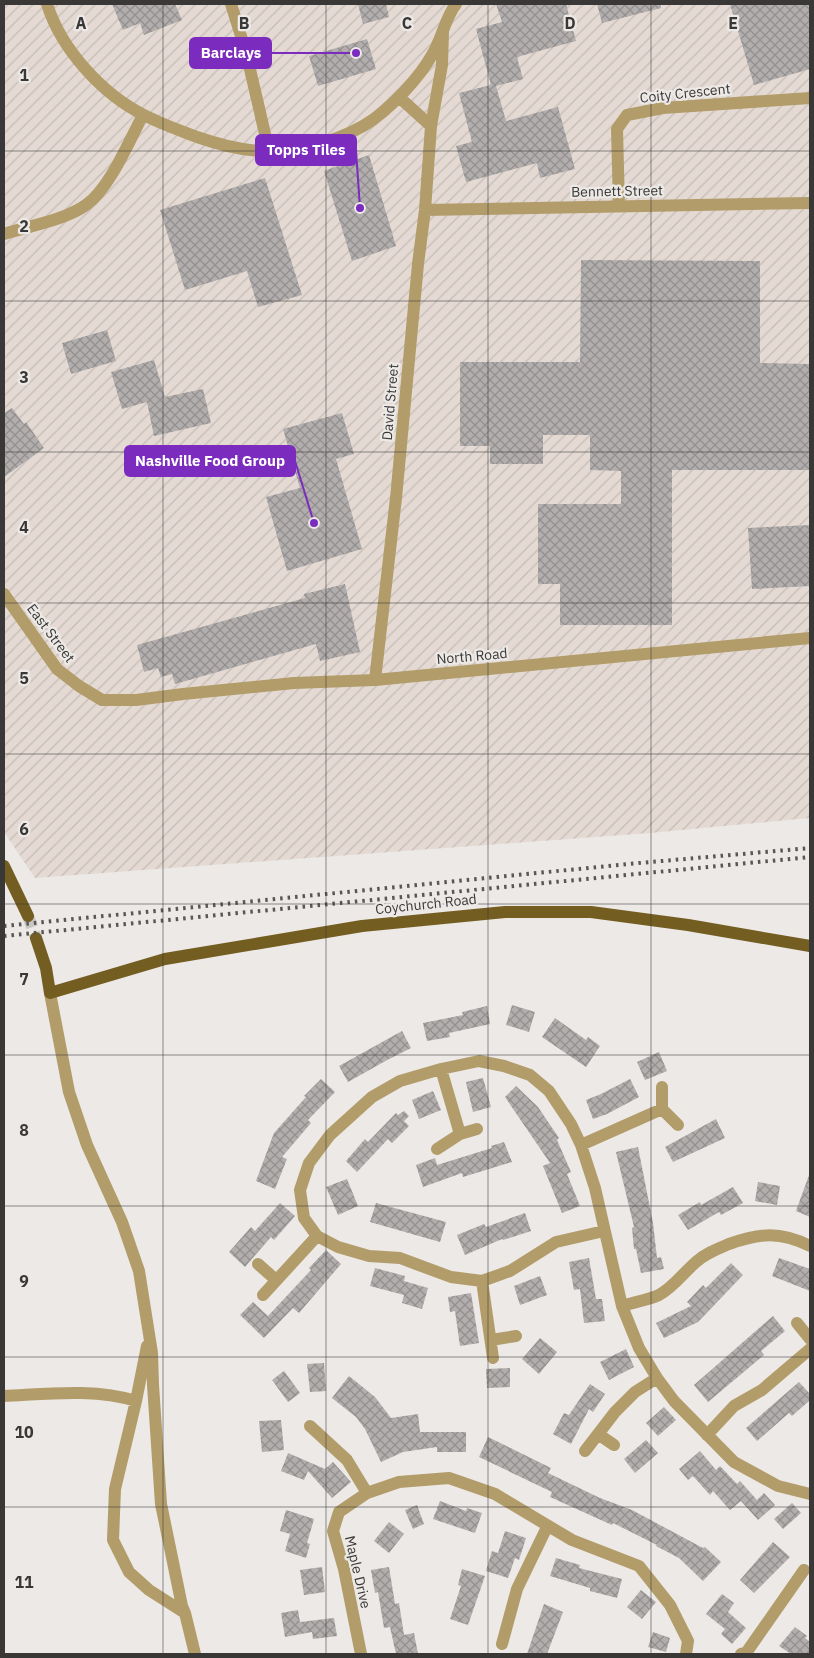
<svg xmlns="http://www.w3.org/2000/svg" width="814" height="1658" viewBox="0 0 814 1658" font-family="'IBM Plex Sans',sans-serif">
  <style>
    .industrial { fill: url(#industrial-furrows) }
    .building { fill: url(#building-cross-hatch) }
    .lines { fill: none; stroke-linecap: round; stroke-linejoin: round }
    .major-tunnel { stroke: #c8c6c3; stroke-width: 12; stroke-dasharray: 12 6; stroke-linecap: butt }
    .minor { stroke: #b29c69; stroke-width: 12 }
    .major { stroke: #745d21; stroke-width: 12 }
    .rail { stroke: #595756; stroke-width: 4; stroke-dasharray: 2.5 5; stroke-linecap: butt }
    .grid { fill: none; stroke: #393837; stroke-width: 1; stroke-opacity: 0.55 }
    .labels { text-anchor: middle; stroke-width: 4.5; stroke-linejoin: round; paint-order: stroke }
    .street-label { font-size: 14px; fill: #393837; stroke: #ece9e6 }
    .grid-label { font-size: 16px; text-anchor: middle; font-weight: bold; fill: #393837; stroke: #ece9e6; stroke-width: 4.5; stroke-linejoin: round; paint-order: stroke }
    .leader { fill: none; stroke: #7b2cbf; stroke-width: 2 }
    .callout-dot { fill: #7b2cbf; stroke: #ece9e6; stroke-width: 2 }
    .callout { fill: #7b2cbf; stroke: #7b2cbf; stroke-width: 2 }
    .callout-label { font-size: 15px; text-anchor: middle; font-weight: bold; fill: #fff }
  </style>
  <defs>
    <pattern id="industrial-furrows" width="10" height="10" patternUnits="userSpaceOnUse" patternTransform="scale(1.25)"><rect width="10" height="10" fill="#e4dad3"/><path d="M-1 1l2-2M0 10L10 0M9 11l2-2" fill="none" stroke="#c4bcb6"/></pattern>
    <pattern id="building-cross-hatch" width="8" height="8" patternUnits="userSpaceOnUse" patternTransform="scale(1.25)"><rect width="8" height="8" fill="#b2aead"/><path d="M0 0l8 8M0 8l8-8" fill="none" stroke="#928f8e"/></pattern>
  </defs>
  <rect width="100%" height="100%" fill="#ece9e6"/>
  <!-- industrial -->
  <path class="industrial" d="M 4,4 L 810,4 L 810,818 L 650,833 L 35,878 L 4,832 Z"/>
  <!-- building -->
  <path class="building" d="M 112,4 L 175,4 L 182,20 L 144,35 L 140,23 L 123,30 Z
    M 358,4 L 386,4 L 389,17 L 363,24 Z
    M 496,4 L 566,4 L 576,41 L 517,57 L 523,79 L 496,86 L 506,121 L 558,107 L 575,169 L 540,178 L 537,163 L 466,182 L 456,146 L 472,142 L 459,93 L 491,85 L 476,29 L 502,22 Z
    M 597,4 L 661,4 L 661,8 L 602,23 Z
    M 730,4 L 810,4 L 810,69 L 754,85 Z
    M 367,39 L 376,69 L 318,86 L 309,56 Z
    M 369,155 L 396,246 L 352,261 L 324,171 Z
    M 265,178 L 302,295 L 258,307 L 247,271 L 185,290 L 160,210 Z
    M 581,260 L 760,261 L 760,363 L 810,364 L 810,470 L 672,470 L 672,625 L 560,625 L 560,584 L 538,584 L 538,504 L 621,504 L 621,471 L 590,470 L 590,435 L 543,435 L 543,464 L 490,464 L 490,446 L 460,446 L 460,362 L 580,362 Z
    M 107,330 L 116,361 L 71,374 L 62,343 Z
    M 154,360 L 165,397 L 203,389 L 211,423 L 154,436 L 147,402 L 122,409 L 111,372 Z
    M 12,408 L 24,424 L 26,422 L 44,448 L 4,477 L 4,413 Z
    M 342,413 L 354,454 L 336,459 L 362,549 L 287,571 L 266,497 L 300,488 L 283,429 Z
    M 810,525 L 810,586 L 752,589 L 748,528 Z
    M 345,584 L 360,652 L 320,661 L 316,644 L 175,684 L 172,674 L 161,677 L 158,668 L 144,672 L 137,645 L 305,598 L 304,594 Z
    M 512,1005 L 535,1012 L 529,1032 L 506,1025 Z
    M 487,1006 L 490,1024 L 449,1033 L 450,1037 L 427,1041 L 423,1023 L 463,1015 L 462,1012 Z
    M 555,1018 L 586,1040 L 588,1037 L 600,1046 L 586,1067 L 542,1037 Z
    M 402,1031 L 411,1048 L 389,1059 L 348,1082 L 339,1066 Z
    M 659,1052 L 667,1071 L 645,1080 L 637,1062 Z
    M 483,1078 L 491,1107 L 473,1112 L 466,1082 Z
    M 321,1079 L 335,1092 L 308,1120 L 311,1123 L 282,1157 L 287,1159 L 275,1189 L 256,1181 L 274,1133 L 306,1097 L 304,1096 Z
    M 630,1079 L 639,1097 L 607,1114 L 593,1119 L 586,1100 L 601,1094 Z
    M 516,1086 L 538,1107 L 559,1138 L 557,1140 L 571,1172 L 567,1174 L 580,1206 L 562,1213 L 543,1166 L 550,1163 L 505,1097 Z
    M 433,1091 L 441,1110 L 419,1119 L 412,1100 Z
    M 404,1111 L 409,1116 L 404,1121 L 409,1126 L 392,1143 L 388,1139 L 357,1172 L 346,1161 L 365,1139 L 368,1142 L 396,1113 L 398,1115 Z
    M 716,1119 L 725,1138 L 673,1162 L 665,1147 Z
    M 504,1142 L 512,1162 L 463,1177 L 462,1173 L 423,1187 L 416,1165 L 435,1158 L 437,1165 L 492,1148 L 491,1146 Z
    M 638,1147 L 653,1223 L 657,1258 L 661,1257 L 664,1269 L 641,1273 L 636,1249 L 634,1249 L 632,1228 L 634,1227 L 616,1152 Z
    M 809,1175 L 810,1175 L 810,1217 L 796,1211 Z
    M 347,1179 L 358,1206 L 338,1215 L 326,1187 Z
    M 758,1182 L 780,1186 L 777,1205 L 755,1201 Z
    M 733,1187 L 743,1203 L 721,1215 L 719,1212 L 688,1230 L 678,1215 L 700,1202 L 701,1205 Z
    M 280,1203 L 295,1216 L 274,1240 L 271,1237 L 245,1267 L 229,1252 L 251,1227 L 255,1231 Z
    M 376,1203 L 446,1222 L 440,1242 L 370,1222 Z
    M 525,1213 L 531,1231 L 503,1240 L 502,1239 L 465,1255 L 457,1235 L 484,1224 L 486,1227 Z
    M 326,1250 L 341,1264 L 299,1313 L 293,1308 L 264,1338 L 240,1315 L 253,1302 L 268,1316 L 311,1270 L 309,1268 Z
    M 589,1258 L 596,1299 L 602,1299 L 605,1321 L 584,1323 L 580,1289 L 574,1290 L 569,1262 Z
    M 779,1258 L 810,1269 L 810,1291 L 772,1276 Z
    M 731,1263 L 743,1275 L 698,1322 L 664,1338 L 656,1323 L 691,1306 L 687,1302 L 703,1285 L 706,1288 Z
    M 375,1268 L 405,1276 L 404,1281 L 428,1288 L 422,1309 L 402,1303 L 404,1295 L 370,1286 Z
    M 540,1276 L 547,1295 L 520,1305 L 514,1286 Z
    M 471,1293 L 479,1343 L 460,1346 L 455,1311 L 450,1312 L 448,1297 Z
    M 773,1316 L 785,1331 L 761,1351 L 764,1355 L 708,1402 L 694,1385 Z
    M 540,1338 L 557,1352 L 539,1374 L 522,1359 Z
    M 626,1349 L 634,1367 L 609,1380 L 600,1362 Z
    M 324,1363 L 326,1391 L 310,1392 L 307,1364 Z
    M 510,1368 L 510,1387 L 487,1388 L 486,1369 Z
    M 284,1371 L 300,1393 L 288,1402 L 272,1380 Z
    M 349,1376 L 375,1397 L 391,1418 L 418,1414 L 420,1432 L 466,1432 L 466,1452 L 437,1452 L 437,1447 L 403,1452 L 381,1462 L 365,1429 L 356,1417 L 332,1398 Z
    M 799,1382 L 810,1394 L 810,1400 L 792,1416 L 789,1413 L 757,1441 L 746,1428 Z
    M 590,1384 L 605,1394 L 593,1412 L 589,1409 L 571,1444 L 553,1434 L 564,1413 L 569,1415 Z
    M 664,1407 L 676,1420 L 658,1436 L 646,1423 Z
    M 281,1420 L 284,1450 L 262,1452 L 259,1421 Z
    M 488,1437 L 551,1468 L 548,1473 L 600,1498 L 632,1510 L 703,1548 L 705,1547 L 721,1562 L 703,1581 L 679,1558 L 656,1546 L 657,1545 L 613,1523 L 612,1525 L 550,1497 L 552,1492 L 479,1457 Z
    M 646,1440 L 658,1453 L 635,1473 L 624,1459 Z
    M 700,1451 L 716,1470 L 720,1466 L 737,1484 L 740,1481 L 757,1500 L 764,1493 L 775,1505 L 758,1520 L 741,1501 L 730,1510 L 713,1491 L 710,1495 L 693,1476 L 688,1480 L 679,1469 Z
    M 288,1453 L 325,1469 L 333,1462 L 351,1482 L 332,1498 L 308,1471 L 304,1480 L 281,1471 Z
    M 440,1501 L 466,1511 L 467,1508 L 482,1513 L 475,1533 L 433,1519 Z
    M 792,1503 L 801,1513 L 783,1529 L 774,1519 Z
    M 417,1505 L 424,1524 L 413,1529 L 405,1510 Z
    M 286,1510 L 314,1519 L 307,1543 L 310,1544 L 306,1558 L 285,1551 L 290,1534 L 280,1531 Z
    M 389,1522 L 404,1534 L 389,1553 L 374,1541 Z
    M 505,1531 L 526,1538 L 519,1560 L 515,1558 L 508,1578 L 486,1571 L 492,1551 L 498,1553 Z
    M 773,1542 L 790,1557 L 754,1593 L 740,1580 Z
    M 556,1558 L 580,1565 L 579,1568 L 622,1579 L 617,1598 L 590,1591 L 590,1588 L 550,1576 Z
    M 322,1567 L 325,1592 L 304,1595 L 300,1570 Z
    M 389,1567 L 395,1604 L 399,1603 L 404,1635 L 414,1633 L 418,1654 L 396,1654 L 390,1627 L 384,1628 L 378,1592 L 375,1593 L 371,1570 Z
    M 462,1569 L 485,1576 L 468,1625 L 450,1619 L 461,1586 L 458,1585 Z
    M 641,1590 L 656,1602 L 642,1619 L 627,1607 Z
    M 722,1594 L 734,1603 L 728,1612 L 746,1628 L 732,1644 L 721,1634 L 725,1629 L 706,1614 Z
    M 544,1604 L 563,1612 L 547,1654 L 527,1654 Z
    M 298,1610 L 300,1622 L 334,1618 L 337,1636 L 313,1639 L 312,1632 L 285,1637 L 281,1613 Z
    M 795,1627 L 807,1636 L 805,1638 L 810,1642 L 810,1654 L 791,1654 L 779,1646 Z
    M 653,1632 L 670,1638 L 666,1652 L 648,1647 Z"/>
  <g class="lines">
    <!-- major-tunnel -->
    <path class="major-tunnel" d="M 28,916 L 36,938"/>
    <!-- minor -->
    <path class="minor" d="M 47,4 C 61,49 102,94 144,115 C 161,124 179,130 197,137 C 220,145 245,152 271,151 C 305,150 346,139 374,119 C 395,103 419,78 432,55 C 442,39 445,18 456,4
      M 231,4 L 246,52 L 269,151
      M 400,98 L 431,126
      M 619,206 L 617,129 L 627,115 L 663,108 L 810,98
      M 425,210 L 810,203
      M 4,234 C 29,226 65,220 86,205 C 110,188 129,141 143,115
      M 4,594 L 57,669 L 79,686 L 102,700 L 136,700 L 183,694 L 294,683 L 375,680 L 810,638
      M 375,680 L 396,498 L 418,264 L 425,210 L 431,126 L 442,65 L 443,32
      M 50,993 L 69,1092 L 87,1145 L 122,1222 L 139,1271 L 152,1353 L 153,1385 L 161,1504 L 182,1606 L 185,1613 L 195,1654
      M 441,1069 L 460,1134
      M 662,1087 L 662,1109 L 678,1125
      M 581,1145 L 662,1109
      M 437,1149 L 460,1134 L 477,1129
      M 604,1231 L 556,1242 L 510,1271 L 482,1281 L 451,1277 L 400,1258 L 369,1256 L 338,1247 L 317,1236 L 304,1218 L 300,1190 L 309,1163 L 330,1135 L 372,1097 L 400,1081 L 441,1069 L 479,1061 L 504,1066 L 530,1075 L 549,1091 L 571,1124 L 581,1145 L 595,1188 L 622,1306 L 639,1348 L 657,1378 L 674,1401 L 734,1462 L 778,1486 L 810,1494
      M 258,1264 L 276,1280
      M 482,1281 L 493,1358
      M 263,1295 L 317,1236
      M 622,1306 C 634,1302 648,1300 659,1295 C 674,1287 683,1273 696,1262 C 706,1253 717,1249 729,1244 C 760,1233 780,1231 810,1246
      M 797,1323 L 810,1339
      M 491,1340 L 516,1336
      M 147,1346 L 136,1401 L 115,1489 L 113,1540 L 129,1572 L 149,1590 L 185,1613
      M 4,1396 C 47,1394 94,1388 136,1401
      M 310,1426 L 347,1460 L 367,1493
      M 598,1434 L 614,1445
      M 707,1435 L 734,1406 L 762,1390 L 810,1349
      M 585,1451 L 615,1412 L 635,1392 L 657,1378
      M 502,1644 L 517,1589 L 547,1527
      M 361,1654 L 344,1569 L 333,1531 L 339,1512 L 367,1493 L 399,1482 L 449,1478 L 495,1494 L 572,1540 L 639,1566 L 670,1605 L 688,1641 L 686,1654
      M 741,1654 L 746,1653 L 804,1570"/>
    <!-- major -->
    <path class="major" d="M 4,866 L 28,916
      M 36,938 L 46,968 L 50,993 L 165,959 L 362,926 L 505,912 L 591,912 L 688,925 L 810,946"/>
    <!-- rail -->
    <path class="rail" d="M 4,926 L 628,864 L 810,848
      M 4,936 L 810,857"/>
  </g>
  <!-- grid -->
  <path class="grid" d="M 163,4 L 163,1654M 326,4 L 326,1654M 488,4 L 488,1654M 651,4 L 651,1654M 4,151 L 810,151M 4,301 L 810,301M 4,452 L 810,452M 4,603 L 810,603M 4,754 L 810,754M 4,904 L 810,904M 4,1055 L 810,1055M 4,1206 L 810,1206M 4,1357 L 810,1357M 4,1507 L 810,1507"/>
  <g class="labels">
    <!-- street labels -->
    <g class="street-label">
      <text transform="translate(685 93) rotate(-6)" y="5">Coity Crescent</text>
      <text transform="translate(617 191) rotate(-1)" y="5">Bennett Street</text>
      <text transform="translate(390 402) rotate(-85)" y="5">David Street</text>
      <text transform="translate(51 633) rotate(53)" y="5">East Street</text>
      <text transform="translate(472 656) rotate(-5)" y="5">North Road</text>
      <text transform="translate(426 904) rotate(-6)" y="5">Coychurch Road</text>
      <text transform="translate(358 1572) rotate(77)" y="5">Maple Drive</text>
    </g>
  </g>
  <g class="grid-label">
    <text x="81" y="29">A</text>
    <text x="244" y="29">B</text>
    <text x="407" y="29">C</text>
    <text x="570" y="29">D</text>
    <text x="733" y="29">E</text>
    <text x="24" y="81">1</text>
    <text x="24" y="232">2</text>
    <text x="24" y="383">3</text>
    <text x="24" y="533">4</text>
    <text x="24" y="684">5</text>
    <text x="24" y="835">6</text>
    <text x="24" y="985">7</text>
    <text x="24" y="1136">8</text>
    <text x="24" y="1287">9</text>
    <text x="24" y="1438">10</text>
    <text x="24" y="1588">11</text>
  </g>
  <!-- callouts -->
  <path class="leader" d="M356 53L271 53M360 208L356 150M314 523L295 461"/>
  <g class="callout-dot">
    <circle cx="356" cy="53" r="5"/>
    <circle cx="360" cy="208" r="5"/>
    <circle cx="314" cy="523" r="5"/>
  </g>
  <g class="callout">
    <rect x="190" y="38" width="81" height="30" rx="5"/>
    <rect x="256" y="135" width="100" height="30" rx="5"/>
    <rect x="125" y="446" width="170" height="30" rx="5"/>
  </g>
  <g class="callout-label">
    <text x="231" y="58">Barclays</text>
    <text x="306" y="155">Topps Tiles</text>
    <text x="210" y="466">Nashville Food Group</text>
  </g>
  <!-- border -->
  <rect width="814" height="1658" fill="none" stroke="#393837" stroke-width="10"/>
</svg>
